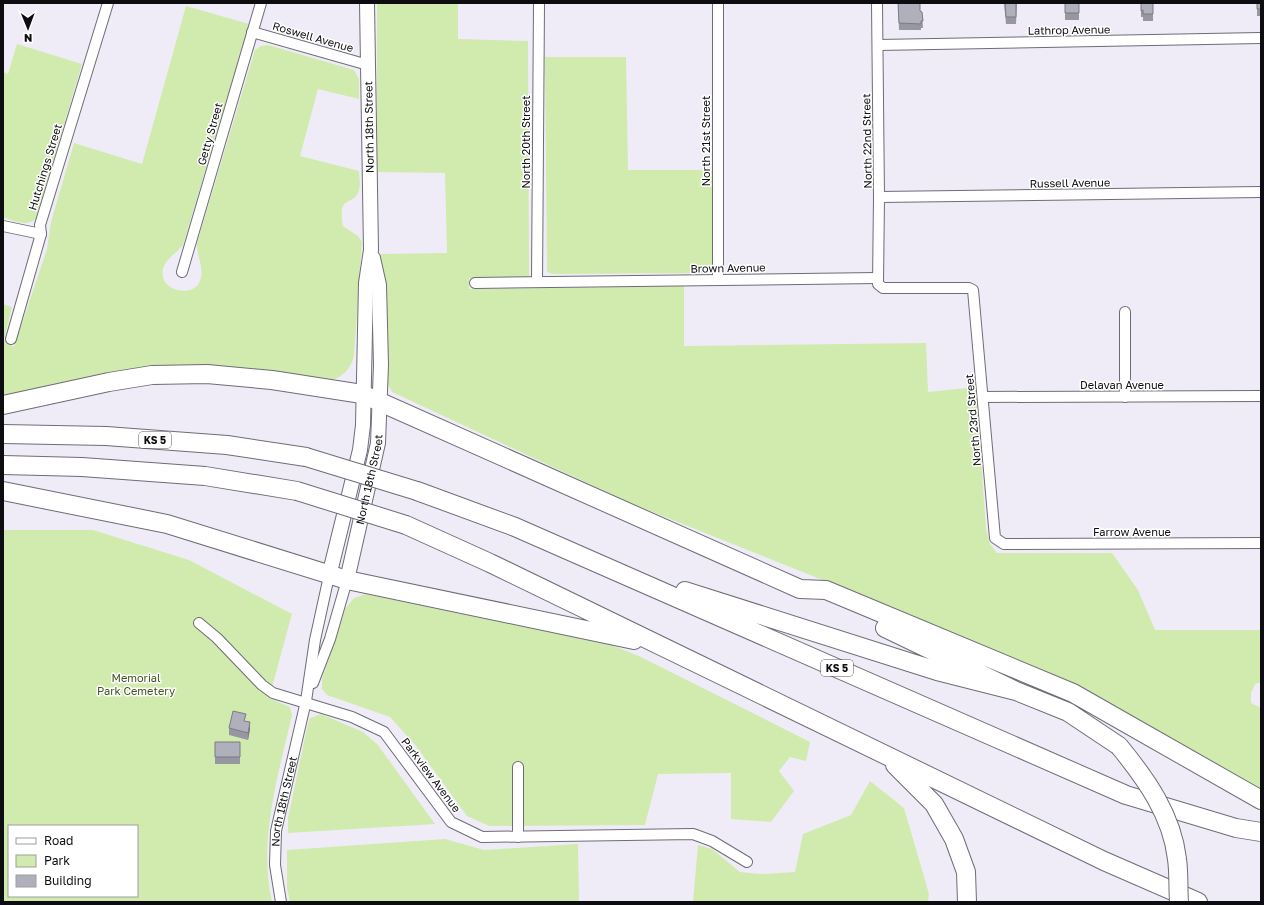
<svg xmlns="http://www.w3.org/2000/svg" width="1264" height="905" viewBox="0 0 1264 905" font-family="'Golos Text',sans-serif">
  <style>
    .green { fill: #d1ebae; fill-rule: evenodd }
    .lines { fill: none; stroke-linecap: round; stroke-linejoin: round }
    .street-casing { stroke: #6e6c77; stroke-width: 12 }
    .secondary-casing { stroke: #6e6c77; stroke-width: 16 }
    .highway-casing { stroke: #6e6c77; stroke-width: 20 }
    .street { stroke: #fff; stroke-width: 10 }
    .secondary { stroke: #fff; stroke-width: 14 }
    .highway { stroke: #fff; stroke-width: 18 }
    .highway-bridge-casing { stroke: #6e6c77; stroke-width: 20; stroke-linecap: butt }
    .highway-bridge { stroke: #fff; stroke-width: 18 }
    .wall { fill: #9797a2 }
    .shaded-wall { fill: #7b7b84 }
    .building { fill: #b0b0bc; stroke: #7b7b84 }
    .labels { text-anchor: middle; stroke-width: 3; stroke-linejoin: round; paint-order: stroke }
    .shield { fill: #fff; stroke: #565558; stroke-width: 1 }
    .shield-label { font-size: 10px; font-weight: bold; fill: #0d0c10 }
    .street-label { font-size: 11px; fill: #0d0c10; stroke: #fff }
    .park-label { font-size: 11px; fill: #41551e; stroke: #fff }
  </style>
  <rect width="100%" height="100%" fill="#efecf8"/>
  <!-- green -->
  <path class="green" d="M 377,3 L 458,3 L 458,39 L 528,41 L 529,278 L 469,278 L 469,289 L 684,286 L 684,346 L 926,343 L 928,392 L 976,387 L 986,529 L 990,544 L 997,553 L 1112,553 L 1138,590 L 1155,630 L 1261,630 L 1261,682 L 1255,684 L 1251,693 L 1251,703 L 1261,708 L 1261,790 L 1139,721 L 885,605 L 630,503 L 392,392 L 387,382 L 383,291 L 380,254 L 447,253 L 445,173 L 377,172 Z
    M 186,6 L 249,24 L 183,245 C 178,252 167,258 164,266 C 155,289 190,299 199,283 C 206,269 196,257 197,243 L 255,50 L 261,46 L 268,45 L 354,70 L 359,79 L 359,99 L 318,89 L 300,156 L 359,171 C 359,176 361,184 359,190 C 354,208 337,192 343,226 L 358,236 L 362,242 L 354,356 C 350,370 343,377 329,381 L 237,369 L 3,399 L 3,304 L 12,307 L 4,340 L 14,347 L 47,249 L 51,222 L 74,143 L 142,164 Z
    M 17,44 L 82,64 L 36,219 C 26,227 15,221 3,217 L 3,72 L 8,74 Z
    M 545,57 L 626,57 L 628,170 L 713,170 L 712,270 L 709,273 L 553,274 L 547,272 Z
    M 3,530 L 93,530 L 189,560 L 292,614 L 269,698 L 290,707 L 292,715 C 278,777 258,839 272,902 L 3,902 ZM 9,826 L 137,826 L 137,896 L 9,896 Z
    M 366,594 L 606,643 L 639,656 L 810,742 L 806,761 L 790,757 L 779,771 L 794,791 L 771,822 L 731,819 L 731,773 L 658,774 L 645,825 L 489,826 L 467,816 L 416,746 L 390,717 L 327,695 L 322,689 L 322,679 L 345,609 L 354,598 Z
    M 321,714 L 363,732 L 378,745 L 435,824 L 288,833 L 288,818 L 307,728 L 310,718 Z
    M 870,781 L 904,808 L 929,894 L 928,902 L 693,902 L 698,845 L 712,849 L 740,872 L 760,874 L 795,872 L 803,834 L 851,815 Z
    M 445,839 L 484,850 L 578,844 L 579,902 L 290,902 L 287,888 L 287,850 Z"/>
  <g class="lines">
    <!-- street casing -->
    <g class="street-casing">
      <g id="street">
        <path d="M 877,3 L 879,197 L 878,284 L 883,288 L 969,288 L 973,290 L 995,538 L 1004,544 L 1261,543"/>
        <path d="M 252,32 L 368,65"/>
        <path d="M 878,45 L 1261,38"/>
        <path d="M 879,197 L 1261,192"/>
        <path d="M 3,226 L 41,234"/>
        <path d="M 182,272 L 261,3"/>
        <path d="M 718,280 L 718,3"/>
        <path d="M 537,282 L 539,3"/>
        <path d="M 475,283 L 878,278"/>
        <path d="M 11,339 L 41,234 L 40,225 L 108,3"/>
        <path d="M 983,397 L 1261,396"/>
        <path d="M 1125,397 L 1125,312"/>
        <path d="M 199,623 L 217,638 L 262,685 L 273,693 L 352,717 L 384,732 L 451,822 L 482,837 L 693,834 L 712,841 L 747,862"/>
        <path d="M 313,683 L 330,639 L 347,580"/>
        <path d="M 518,767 L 518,837"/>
        <path id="s1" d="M 281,902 L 275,865 L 276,831 L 306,701 L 315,640 L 329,576"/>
      </g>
    </g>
    <!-- secondary casing -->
    <g class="secondary-casing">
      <g id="secondary">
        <path d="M 329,576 L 360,450 L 363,425 L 366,283 L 371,250 L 367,3"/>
        <path id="s2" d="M 347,580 L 378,443 L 381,365 L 379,285 L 373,258"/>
      </g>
    </g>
    <!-- highway casing -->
    <g class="highway-casing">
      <path id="highway" d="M 3,405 L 109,382 L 152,375 L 207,374 L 272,380 L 362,394 L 800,589 L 826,590 L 1073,693 L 1261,800
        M 3,434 L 106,436 L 227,445 L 306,457
        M 3,465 L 82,467 L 205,476 L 297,491
        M 3,491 L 167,524 L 347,580 L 634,640
        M 417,491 L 515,527 L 1126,795 L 1236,828 L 1261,832
        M 406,525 L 490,563 L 1104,861 L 1198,902
        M 685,591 L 937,671 L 1016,691
        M 885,628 L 1016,691 L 1068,712 L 1119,746
        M 895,765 L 934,804 L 954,839 L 966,872 L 967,902"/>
    </g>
    <!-- street -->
    <use href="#street" class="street"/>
    <!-- secondary -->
    <use href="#secondary" class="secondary"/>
    <!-- highway -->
    <use href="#highway" class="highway"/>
    <!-- highway-bridge casing -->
    <g class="highway-bridge-casing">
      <path id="highway-bridge" d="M 306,457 L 417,491
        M 297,491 L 406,525
        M 1119,746 C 1146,779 1172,815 1177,859 C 1179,873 1178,888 1179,902"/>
    </g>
    <!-- highway-bridge -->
    <use href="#highway-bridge" class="highway-bridge"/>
  </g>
  <!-- wall -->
  <path class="wall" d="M 898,3 L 922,12 L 923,28 L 921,28 L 921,30 L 899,30 Z
    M 1004,3 L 1017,3 L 1016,24 L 1006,24 Z
    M 1065,3 L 1079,3 L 1079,20 L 1065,20 Z
    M 1141,3 L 1153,3 L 1153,21 L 1143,21 L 1143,17 L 1141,17 Z
    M 1257,3 L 1261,3 L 1261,16 L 1257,16 Z
    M 246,721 L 250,729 L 248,740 L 229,735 L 229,728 Z
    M 215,742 L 240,742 L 240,764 L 215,764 Z"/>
  <!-- shaded-wall -->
  <path class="shaded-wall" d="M 250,722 L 250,729 L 248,740 L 248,733 Z"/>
  <!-- building -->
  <path class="building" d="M 898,3 L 920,3 L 920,11 L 922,12 L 923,21 L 921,21 L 921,24 L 899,23 Z
    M 1005,3 L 1016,3 L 1016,17 L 1006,17 Z
    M 1065,3 L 1079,3 L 1079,13 L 1065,13 Z
    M 1141,3 L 1153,3 L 1153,14 L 1143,14 L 1143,10 L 1141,11 Z
    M 1257,3 L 1261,3 L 1261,9 L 1257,9 Z
    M 233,711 L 246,714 L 244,721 L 250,722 L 248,733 L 229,728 Z
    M 215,742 L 240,742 L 240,757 L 215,757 Z"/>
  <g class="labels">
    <!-- shield labels -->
    <g class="shield">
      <rect x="139" y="432" width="32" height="16" rx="3"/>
      <rect x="821" y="660" width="32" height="16" rx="3"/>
    </g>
    <g class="shield-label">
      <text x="155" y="444">KS 5</text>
      <text x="837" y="672">KS 5</text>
    </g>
    <!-- street labels -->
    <g class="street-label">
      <text transform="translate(1069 30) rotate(-1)" y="4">Lathrop Avenue</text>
      <text transform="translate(313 37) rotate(16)" y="4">Roswell Avenue</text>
      <text transform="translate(369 127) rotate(-91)" y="4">North 18th Street</text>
      <text transform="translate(210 134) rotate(-74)" y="4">Getty Street</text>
      <text transform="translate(706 141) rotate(-90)" y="4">North 21st Street</text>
      <text transform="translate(867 141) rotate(-91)" y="4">North 22nd Street</text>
      <text transform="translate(526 142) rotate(-90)" y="4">North 20th Street</text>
      <text transform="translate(45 167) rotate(-73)" y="4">Hutchings Street</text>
      <text transform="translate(1070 183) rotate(-1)" y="4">Russell Avenue</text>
      <text transform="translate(728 268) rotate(-1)" y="4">Brown Avenue</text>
      <text x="1122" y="389">Delavan Avenue</text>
      <text transform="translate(973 420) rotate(-95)" y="4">North 23rd Street</text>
      <text dy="4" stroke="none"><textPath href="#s2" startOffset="103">North 18th Street</textPath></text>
      <text x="1132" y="536">Farrow Avenue</text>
      <text transform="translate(431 775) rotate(53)" y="4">Parkview Avenue</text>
      <text dy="4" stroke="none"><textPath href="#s1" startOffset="102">North 18th Street</textPath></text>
    </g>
    <!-- park labels -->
    <g class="park-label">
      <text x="136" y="682">Memorial<tspan x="136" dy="13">Park Cemetery</tspan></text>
    </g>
  </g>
  <!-- border -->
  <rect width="1264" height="905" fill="none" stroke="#0d0c10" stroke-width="8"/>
  <!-- legend -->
  <rect x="8" y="825" width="130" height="72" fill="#ffffff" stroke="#9e9e9f"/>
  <rect x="16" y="838" width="20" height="6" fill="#ffffff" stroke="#9e9e9f"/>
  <text x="44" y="845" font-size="12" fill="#0d0c10">Road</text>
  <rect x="16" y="855" width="20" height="12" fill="#d1ebae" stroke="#9e9e9f"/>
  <text x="44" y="865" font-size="12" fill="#0d0c10">Park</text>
  <rect x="16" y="875" width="20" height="12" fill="#b0b0bc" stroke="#9e9e9f"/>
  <text x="44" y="885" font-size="12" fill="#0d0c10">Building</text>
  <!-- north arrow -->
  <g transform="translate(28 28) rotate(179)" stroke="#ffffff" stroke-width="3" paint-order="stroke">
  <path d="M0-3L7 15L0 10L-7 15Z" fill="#0d0c10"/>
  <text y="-6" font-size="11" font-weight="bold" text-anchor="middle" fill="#0d0c10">N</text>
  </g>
</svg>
